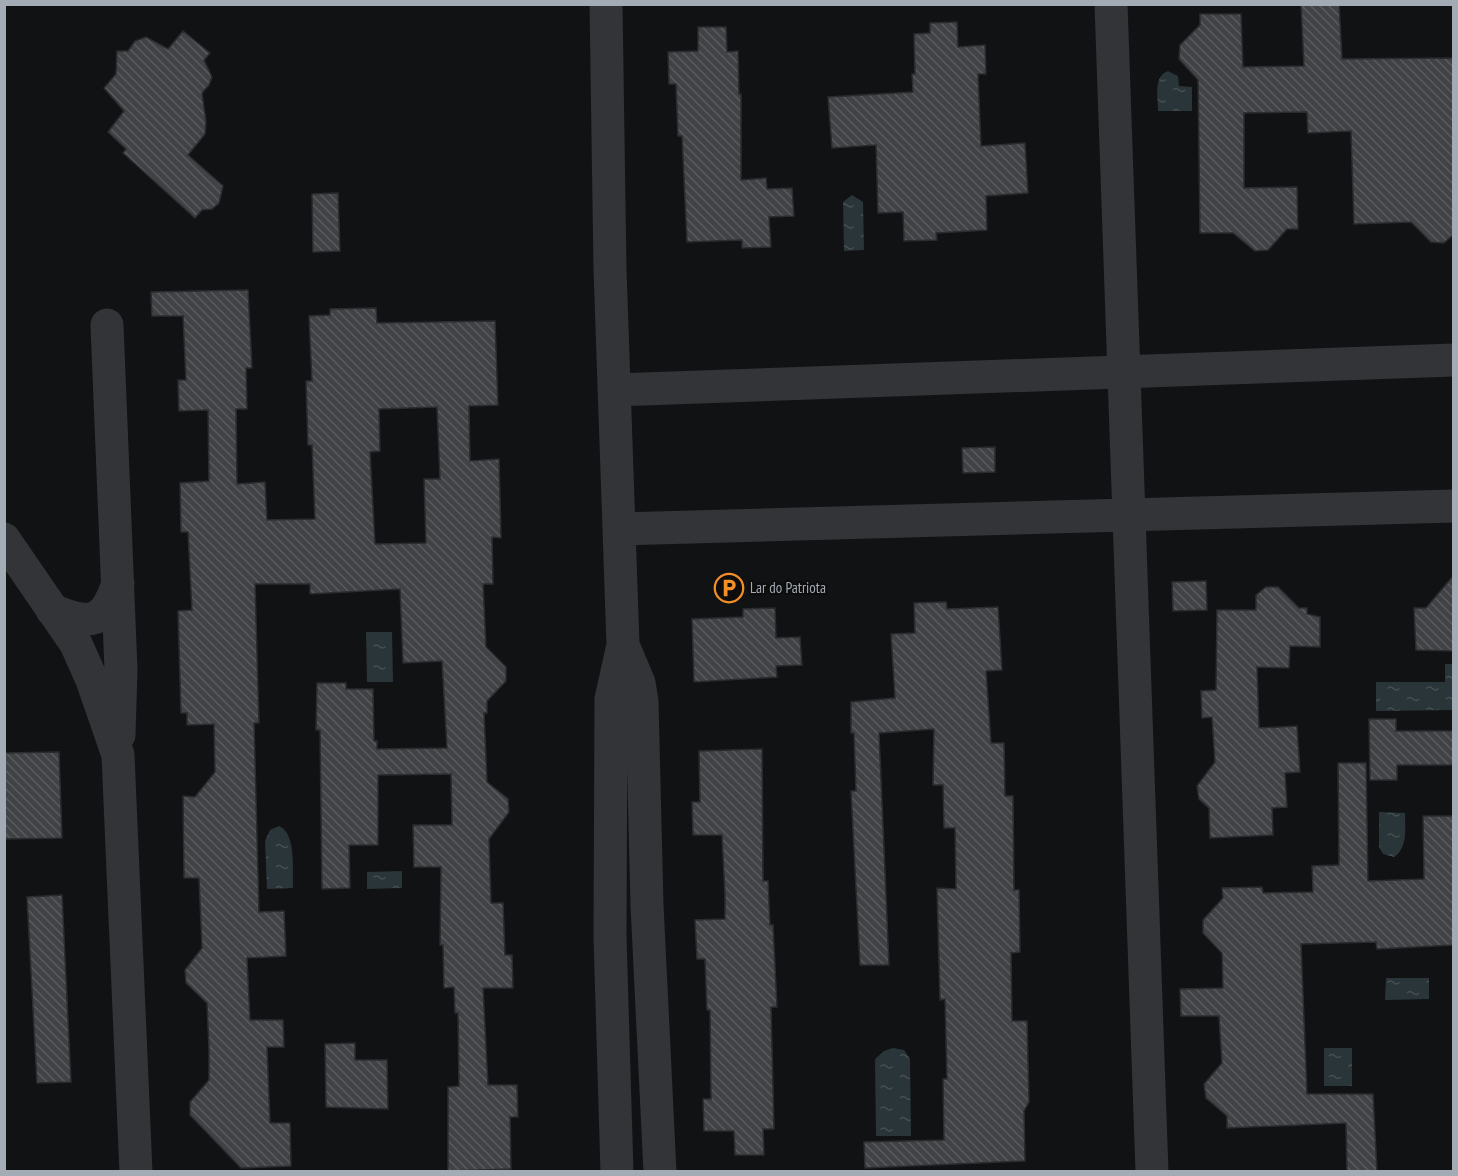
<svg xmlns="http://www.w3.org/2000/svg" width="1458" height="1176" viewBox="0 0 1458 1176" font-family="'PT Sans Narrow',sans-serif">
  <style>
    .water { fill: url(#water-ripples) }
    .building { fill: url(#building-back-hatch); stroke: #2b2c2f; stroke-width: 1.5; fill-rule: evenodd }
    .lines { fill: none; stroke-linecap: round; stroke-linejoin: round }
    .minor { stroke: #323438; stroke-width: 33 }
    .labels { text-anchor: middle; stroke-width: 4.5; stroke-linejoin: round; paint-order: stroke }
    .poi-label { font-size: 15px; fill: #a3abb4; stroke: #0d0d0e; text-anchor: start }
  </style>
  <defs>
    <pattern id="water-ripples" width="26" height="14" patternUnits="userSpaceOnUse" patternTransform="scale(1.5)"><rect width="26" height="14" fill="#2a3539"/><path d="M2 4q2-2 4 0t4 0M15 11q2-2 4 0t4 0" fill="none" stroke="#465053"/></pattern>
    <pattern id="building-back-hatch" width="6" height="6" patternUnits="userSpaceOnUse" patternTransform="scale(1.5)"><rect width="6" height="6" fill="#404246"/><path d="M-1 5l2 2M0 0l6 6M5-1l2 2" fill="none" stroke="#585b5e"/></pattern>
  </defs>
  <rect width="100%" height="100%" fill="#111213"/>
  <!-- water -->
  <path class="water" d="M 1168,71 L 1178,76 L 1179,86 L 1192,87 L 1192,111 L 1158,111 C 1158,97 1153,76 1168,71 Z
    M 852,195 L 863,202 L 864,250 L 844,251 L 843,202 Z
    M 366,632 L 392,632 L 393,682 L 367,682 Z
    M 1445,664 L 1453,664 L 1453,710 L 1376,711 L 1376,682 L 1445,682 Z
    M 1379,812 L 1405,813 C 1405,828 1408,848 1394,857 L 1383,854 L 1379,847 Z
    M 279,826 C 297,834 292,871 293,888 L 267,889 L 265,841 L 270,830 Z
    M 402,871 L 402,888 L 367,889 L 367,872 Z
    M 1386,978 L 1429,978 L 1429,999 L 1385,1000 Z
    M 893,1048 L 904,1050 L 910,1059 L 911,1136 L 876,1136 L 875,1059 L 884,1051 Z
    M 1324,1048 L 1352,1048 L 1352,1086 L 1324,1086 Z"/>
  <!-- building -->
  <path class="building" d="M 1301,4 L 1339,4 L 1342,59 L 1454,58 L 1454,234 L 1444,243 L 1431,242 L 1411,222 L 1354,224 L 1351,131 L 1308,133 L 1307,112 L 1244,113 L 1244,188 L 1297,187 L 1298,229 L 1287,229 L 1268,250 L 1255,251 L 1233,233 L 1200,233 L 1198,80 L 1179,59 L 1180,45 L 1200,25 L 1200,14 L 1241,14 L 1243,67 L 1304,66 Z
    M 957,22 L 958,47 L 985,45 L 986,74 L 978,74 L 981,146 L 1025,143 L 1028,193 L 986,196 L 987,230 L 936,233 L 937,240 L 904,241 L 903,212 L 878,213 L 876,145 L 832,148 L 828,97 L 913,92 L 912,74 L 915,74 L 914,34 L 930,33 L 930,23 Z
    M 698,27 L 726,27 L 727,52 L 738,51 L 739,94 L 741,94 L 741,180 L 766,178 L 767,189 L 792,188 L 794,216 L 769,217 L 771,247 L 742,248 L 742,240 L 687,242 L 682,136 L 678,136 L 676,84 L 669,84 L 668,52 L 698,51 Z
    M 183,31 L 210,53 L 204,60 L 212,77 L 209,85 L 202,93 L 206,122 L 205,134 L 188,155 L 223,186 L 219,203 L 212,209 L 202,210 L 195,218 L 123,153 L 126,149 L 108,132 L 124,111 L 104,88 L 116,74 L 117,51 L 128,51 L 135,41 L 146,37 L 168,49 Z
    M 338,193 L 340,251 L 313,252 L 312,194 Z
    M 248,290 L 252,368 L 246,368 L 247,409 L 236,409 L 237,484 L 265,482 L 267,520 L 315,519 L 312,445 L 308,445 L 306,381 L 312,381 L 309,316 L 330,315 L 330,309 L 376,308 L 377,323 L 495,321 L 498,405 L 469,406 L 470,461 L 499,459 L 501,538 L 492,537 L 493,584 L 483,584 L 486,647 L 506,667 L 506,681 L 487,701 L 487,713 L 484,713 L 487,782 L 508,799 L 509,812 L 489,839 L 491,903 L 503,903 L 505,955 L 512,955 L 513,988 L 483,988 L 488,1085 L 517,1085 L 518,1117 L 510,1117 L 511,1169 L 448,1171 L 448,1087 L 459,1086 L 458,1013 L 455,1013 L 454,987 L 444,988 L 443,945 L 440,945 L 441,867 L 414,867 L 413,825 L 452,825 L 451,774 L 378,775 L 378,845 L 349,845 L 350,888 L 322,889 L 320,730 L 316,730 L 317,683 L 346,683 L 346,689 L 373,689 L 374,741 L 377,741 L 377,749 L 447,748 L 442,661 L 403,663 L 400,589 L 310,594 L 310,584 L 255,584 L 259,723 L 254,723 L 259,912 L 284,911 L 286,956 L 247,958 L 250,1020 L 283,1020 L 284,1047 L 267,1047 L 270,1123 L 290,1123 L 291,1166 L 241,1168 L 190,1115 L 190,1102 L 209,1080 L 209,1050 L 207,1003 L 186,983 L 185,970 L 202,948 L 199,878 L 184,878 L 183,796 L 195,797 L 215,772 L 214,724 L 187,725 L 187,713 L 181,713 L 178,611 L 192,610 L 188,532 L 181,532 L 180,483 L 209,481 L 208,410 L 179,411 L 178,380 L 186,380 L 183,316 L 152,316 L 151,292 ZM 437,407 L 440,479 L 424,479 L 426,543 L 375,544 L 370,452 L 380,451 L 379,409 Z
    M 995,447 L 995,472 L 963,473 L 962,448 Z
    M 1454,575 L 1454,651 L 1416,650 L 1414,608 L 1426,608 Z
    M 1206,581 L 1207,610 L 1173,611 L 1172,582 Z
    M 1266,587 L 1278,587 L 1299,608 L 1307,608 L 1307,614 L 1320,617 L 1320,647 L 1290,646 L 1289,668 L 1257,667 L 1259,728 L 1297,726 L 1300,772 L 1285,773 L 1287,807 L 1272,808 L 1273,835 L 1210,838 L 1209,808 L 1199,799 L 1197,786 L 1215,762 L 1212,717 L 1202,718 L 1201,691 L 1216,690 L 1217,610 L 1256,610 L 1256,595 Z
    M 946,602 L 947,609 L 998,607 L 1002,670 L 986,671 L 991,743 L 1004,743 L 1005,796 L 1013,796 L 1014,890 L 1019,890 L 1020,952 L 1011,953 L 1012,1021 L 1027,1021 L 1029,1102 L 1024,1111 L 1025,1161 L 865,1168 L 864,1142 L 944,1140 L 943,1079 L 947,1079 L 945,999 L 940,1000 L 937,888 L 956,889 L 955,828 L 944,828 L 943,785 L 933,785 L 934,729 L 879,733 L 889,965 L 860,965 L 851,791 L 856,791 L 854,733 L 851,733 L 851,702 L 895,698 L 891,634 L 915,633 L 914,603 Z
    M 775,608 L 776,638 L 800,637 L 802,665 L 776,666 L 777,677 L 694,682 L 692,619 L 743,617 L 743,609 Z
    M 1369,719 L 1396,719 L 1396,731 L 1454,731 L 1454,765 L 1397,765 L 1397,780 L 1370,780 Z
    M 762,749 L 763,881 L 768,881 L 770,925 L 773,925 L 777,1007 L 771,1007 L 774,1129 L 763,1129 L 764,1155 L 735,1155 L 734,1131 L 704,1131 L 703,1099 L 711,1099 L 710,1010 L 707,1010 L 705,959 L 697,959 L 695,920 L 725,919 L 725,895 L 722,835 L 693,835 L 692,802 L 700,802 L 699,751 Z
    M 59,752 L 62,838 L 4,839 L 4,753 Z
    M 1338,763 L 1366,763 L 1368,881 L 1424,879 L 1423,816 L 1454,816 L 1454,945 L 1377,949 L 1376,942 L 1301,944 L 1307,1094 L 1373,1094 L 1377,1172 L 1347,1172 L 1346,1123 L 1227,1128 L 1227,1116 L 1206,1098 L 1204,1084 L 1222,1063 L 1219,1016 L 1181,1016 L 1180,989 L 1223,988 L 1222,953 L 1203,933 L 1203,920 L 1223,898 L 1222,888 L 1262,887 L 1263,893 L 1313,892 L 1312,866 L 1339,865 Z
    M 62,895 L 71,1082 L 37,1083 L 27,897 Z
    M 355,1043 L 355,1060 L 387,1060 L 388,1109 L 326,1107 L 325,1044 Z"/>
  <g class="lines">
    <!-- minor -->
    <path class="minor" d="M 606,4 L 610,269 L 623,645 L 611,699 L 610,937 L 617,1172
      M 1111,4 L 1152,1172
      M 107,325 L 121,670 L 119,735
      M 614,390 L 1454,360
      M 619,529 L 1454,506
      M 4,539 L 76,644 L 92,680 L 118,755 L 136,1172
      M 52,610 C 91,626 104,624 118,583
      M 623,645 L 639,683 L 642,701 L 647,905 L 660,1172"/>
  </g>
  <!-- icons -->
  <defs>
    <g id="parking-ring" transform="scale(1.5)"><circle r="9.5" fill="#0d0d0e" stroke="#f38f29" stroke-width="1.5"/><path d="M-3.5-5.5H1a3.5 3.5 0 0 1 0 7H-1V5.5H-3.5ZM-1-3.4V-.6H.8a1.4 1.4 0 0 0 0-2.8Z" fill="#f38f29"/></g>
  </defs>
  <g fill-rule="evenodd">
    <use href="#parking-ring" x="729" y="588"/>
  </g>
  <g class="labels">
    <!-- poi labels -->
    <g class="poi-label">
      <text x="750" y="593">Lar do Patriota</text>
    </g>
  </g>
  <!-- border -->
  <rect width="1458" height="1176" fill="none" stroke="#a3abb4" stroke-width="12"/>
</svg>
